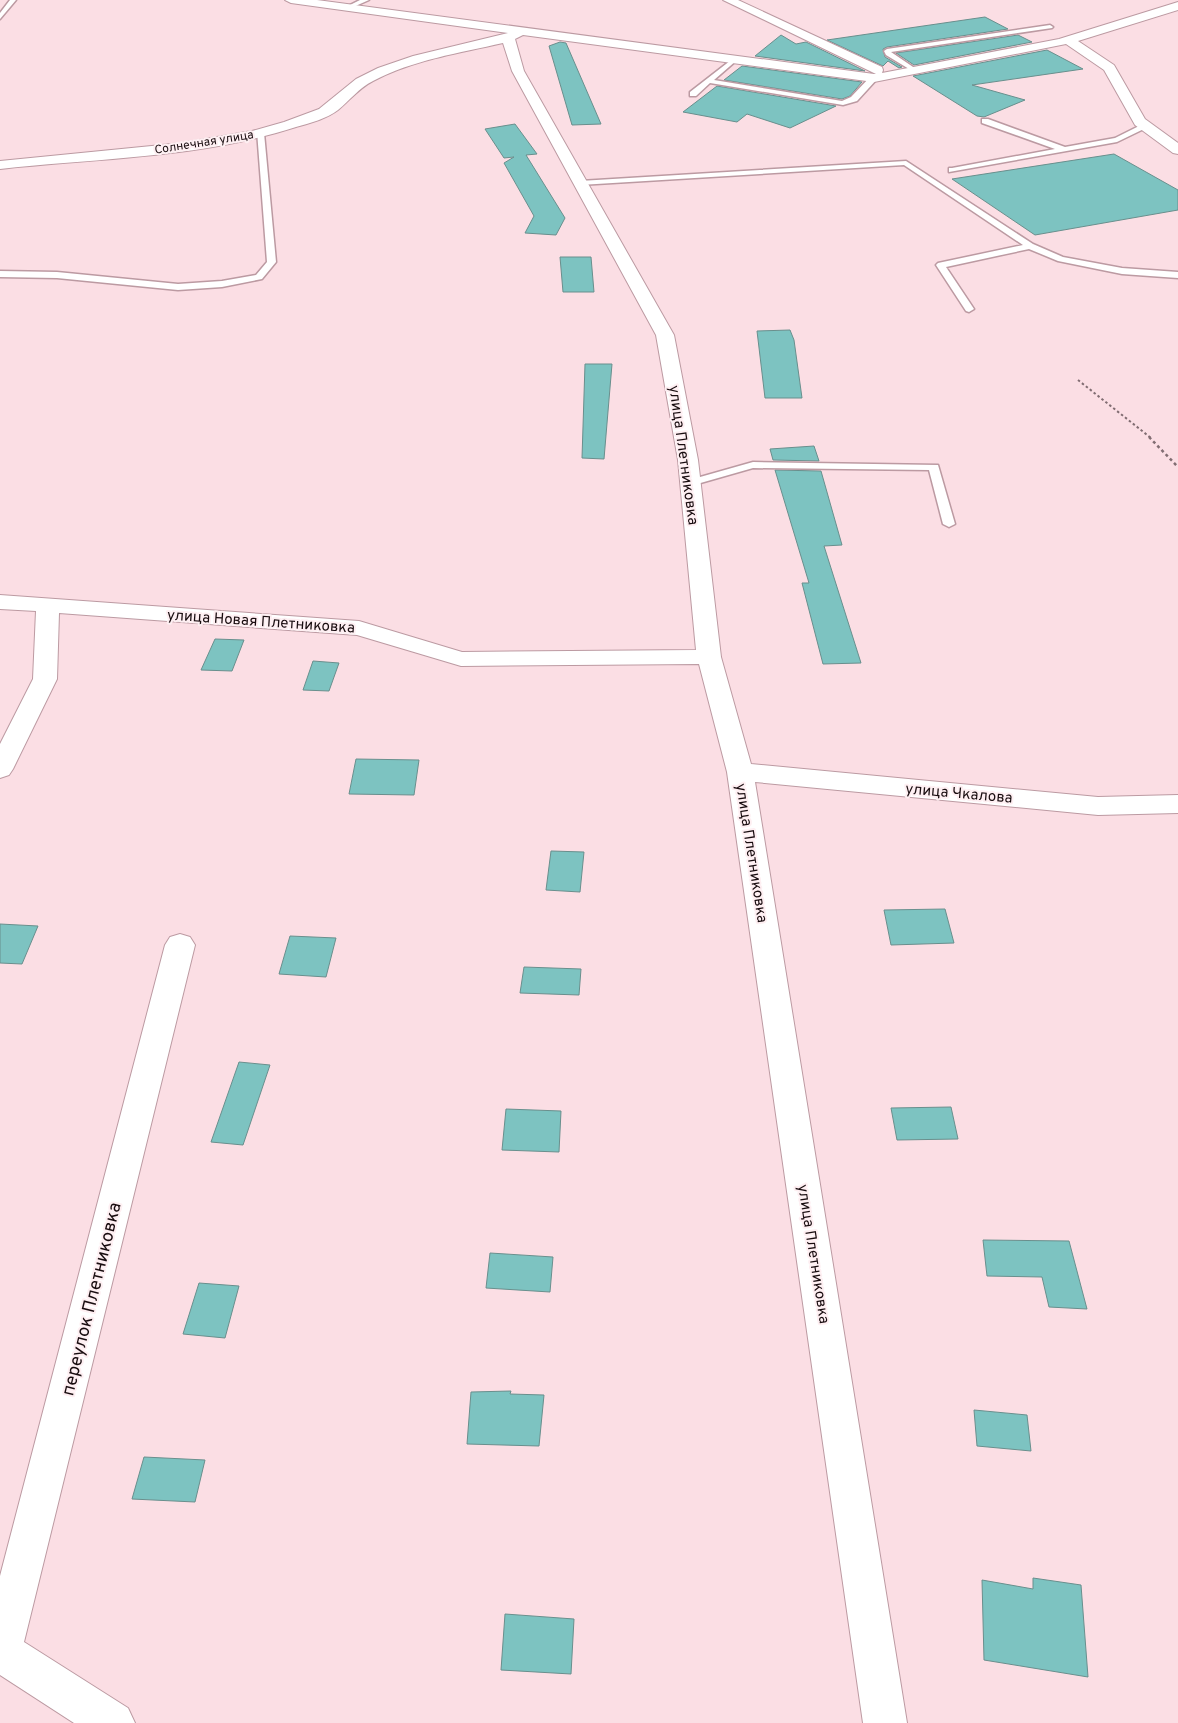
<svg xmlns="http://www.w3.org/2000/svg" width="1178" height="1723" viewBox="0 0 1178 1723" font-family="Overpass,sans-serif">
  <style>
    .building { fill: #7dc3c1; stroke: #698f8d }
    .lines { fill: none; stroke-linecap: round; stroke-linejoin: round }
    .service-casing { stroke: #bc9aa2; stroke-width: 3 }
    .minor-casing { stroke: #bc9aa2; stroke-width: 2 }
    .path-far1 { stroke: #816d72; stroke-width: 2; stroke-dasharray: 2.5 2.5; stroke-linecap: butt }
    .path { stroke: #816d72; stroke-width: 2.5; stroke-dasharray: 3 3; stroke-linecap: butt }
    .service { fill: #fff; fill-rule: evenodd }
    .minor { fill: #fff; fill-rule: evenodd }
    .labels { text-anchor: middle; stroke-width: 4; stroke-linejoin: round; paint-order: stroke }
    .far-street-label { font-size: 12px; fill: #180c0f; stroke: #feeff2 }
    .street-label { font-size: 15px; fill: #180c0f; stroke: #feeff2 }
    .near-street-label { font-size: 18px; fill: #180c0f; stroke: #feeff2 }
  </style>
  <rect width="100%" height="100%" fill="#fbdee4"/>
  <!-- building -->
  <path class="building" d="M 985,17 L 1008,29 L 887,47 L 883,49 L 885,57 L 902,67 L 899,68 L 888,61 L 883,66 L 827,40 Z
    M 781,35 L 796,44 L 806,42 L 865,71 L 755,56 Z
    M 1018,35 L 1032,42 L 914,65 L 896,53 Z
    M 560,42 L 566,43 L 601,124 L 572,125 L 549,46 Z
    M 1047,50 L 1083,69 L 972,85 L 1025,100 L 984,117 L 977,116 L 913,76 Z
    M 742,66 L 862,82 L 850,96 L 842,99 L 724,80 Z
    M 717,86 L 836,106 L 790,128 L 747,114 L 737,122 L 683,112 Z
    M 515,124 L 537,154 L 526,155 L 565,218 L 556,235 L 525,233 L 534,216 L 504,163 L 514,157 L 504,158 L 485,129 Z
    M 1114,154 L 1178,190 L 1178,210 L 1035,235 L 952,179 Z
    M 560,257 L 591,257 L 594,292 L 563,292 Z
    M 790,330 L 794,340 L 802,398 L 765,398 L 757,331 Z
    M 585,364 L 612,364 L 604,459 L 582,458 Z
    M 814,446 L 819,461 L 773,460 L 770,449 Z
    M 775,470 L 821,471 L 842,545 L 824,546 L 861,663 L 823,664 L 802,583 L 809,583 Z
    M 215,639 L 244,640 L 232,671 L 201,670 Z
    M 313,661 L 339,663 L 329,691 L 303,690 Z
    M 356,759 L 419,760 L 414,795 L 349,794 Z
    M 551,851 L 584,852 L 580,892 L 546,890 Z
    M 945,909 L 954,943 L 891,945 L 884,910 Z
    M 0,924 L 38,926 L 22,964 L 0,963 Z
    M 290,936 L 336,938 L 326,977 L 279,974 Z
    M 524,967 L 581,969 L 579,995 L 520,993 Z
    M 239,1062 L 270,1065 L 243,1145 L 211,1142 Z
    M 951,1107 L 958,1139 L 897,1140 L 891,1108 Z
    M 506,1109 L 561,1111 L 559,1152 L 502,1150 Z
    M 983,1240 L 1069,1241 L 1087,1309 L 1049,1307 L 1042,1277 L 987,1276 Z
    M 490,1253 L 553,1257 L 550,1292 L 486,1288 Z
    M 199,1283 L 239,1286 L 225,1338 L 183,1334 Z
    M 511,1391 L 510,1394 L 544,1395 L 539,1446 L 467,1444 L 471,1392 Z
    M 974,1410 L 1027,1415 L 1031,1451 L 977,1446 Z
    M 144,1457 L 205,1460 L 195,1502 L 132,1499 Z
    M 1033,1578 L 1081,1585 L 1088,1677 L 984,1660 L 982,1580 L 1033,1589 Z
    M 505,1614 L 574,1619 L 571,1674 L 501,1670 Z"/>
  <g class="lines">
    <!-- service casing -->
    <g class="service-casing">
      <path id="service" d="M 10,0 L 16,0 L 0,19 L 0,13 Z
        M 360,0 L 369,0 L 351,8 L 346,7 Z
        M 1050,25 L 1053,27 L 1052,28 L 891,52 L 916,69 L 918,70 L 914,72 L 886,55 L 884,51 L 887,49 Z
        M 735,57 L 738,59 L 737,60 L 714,80 L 842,101 L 851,97 L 871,76 L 878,78 L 857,101 L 843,105 L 710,83 L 696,96 L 690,96 L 690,92 Z
        M 982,119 L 988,119 L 1065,147 L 1115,138 L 1143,124 L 1150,126 L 1117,142 L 949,172 L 949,168 L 952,168 L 1055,149 L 982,123 Z
        M 257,131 L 264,133 L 276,262 L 262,279 L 222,287 L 178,290 L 57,278 L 0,277 L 0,271 L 57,272 L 178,284 L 222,281 L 256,275 L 267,262 Z
        M 906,161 L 1033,244 L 1063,257 L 1122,268 L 1178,272 L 1178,278 L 1122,274 L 1058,261 L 1029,249 L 946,267 L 974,309 L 969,312 L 966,311 L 936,265 L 938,263 L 1023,245 L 904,165 L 580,185 L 576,183 L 580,181 Z
        M 753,462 L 938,465 L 955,524 L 949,527 L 943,524 L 929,470 L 753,468 L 690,486 L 684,483 L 686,481 Z"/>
    </g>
    <!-- minor casing -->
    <g class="minor-casing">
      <path id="minor" d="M 285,0 L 317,0 L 874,74 L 876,74 L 723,0 L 738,0 L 882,67 L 883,70 L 882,73 L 1059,39 L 1178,2 L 1178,10 L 1078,41 L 1114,65 L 1145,119 L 1178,143 L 1178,154 L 1173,153 L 1135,125 L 1104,70 L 1066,44 L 874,82 L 523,35 L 515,39 L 524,71 L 674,335 L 698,460 L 721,657 L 751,764 L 1098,797 L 1178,795 L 1178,813 L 1098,815 L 755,782 L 907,1723 L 863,1723 L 727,772 L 699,664 L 461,666 L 357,635 L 59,613 L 57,679 L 13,769 L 9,775 L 0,778 L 0,744 L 33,679 L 36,611 L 0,609 L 0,595 L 359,621 L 462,652 L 696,650 L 678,460 L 656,335 L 512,71 L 503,43 C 459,53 413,60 373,81 C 359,88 350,100 338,110 C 326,119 310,123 296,127 C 201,158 99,158 0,169 L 0,161 L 182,143 L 252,131 L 284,122 L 319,109 L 356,79 L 378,68 L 413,56 L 508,33 L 291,3 Z
        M 180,934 L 190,937 L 195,945 L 24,1642 L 128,1708 L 135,1723 L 74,1723 L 0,1675 L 0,1576 L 165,945 L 170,937 Z"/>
    </g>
    <!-- path-far1 -->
    <path class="path-far1" d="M 1078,380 L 1151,438"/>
    <!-- path -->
    <path class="path" d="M 1149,437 L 1178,467"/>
    <!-- service -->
    <use href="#service" class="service"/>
    <!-- minor -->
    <use href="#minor" class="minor"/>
  </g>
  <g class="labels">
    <!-- far-street labels -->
    <g class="far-street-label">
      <text transform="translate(204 142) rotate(-9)" y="4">Солнечная улица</text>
    </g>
    <!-- street labels -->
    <g class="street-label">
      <text transform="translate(684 455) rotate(82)" y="5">улица Плетниковка</text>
      <text transform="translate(261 621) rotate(4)" y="5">улица Новая Плетниковка</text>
      <text transform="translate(959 793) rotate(5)" y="5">улица Чкалова</text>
      <text transform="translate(752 853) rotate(81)" y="5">улица Плетниковка</text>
      <text transform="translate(814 1254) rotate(81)" y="5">улица Плетниковка</text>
    </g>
    <!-- near-street labels -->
    <g class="near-street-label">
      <text transform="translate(91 1299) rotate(-76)" y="6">переулок Плетниковка</text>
    </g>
  </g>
</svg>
